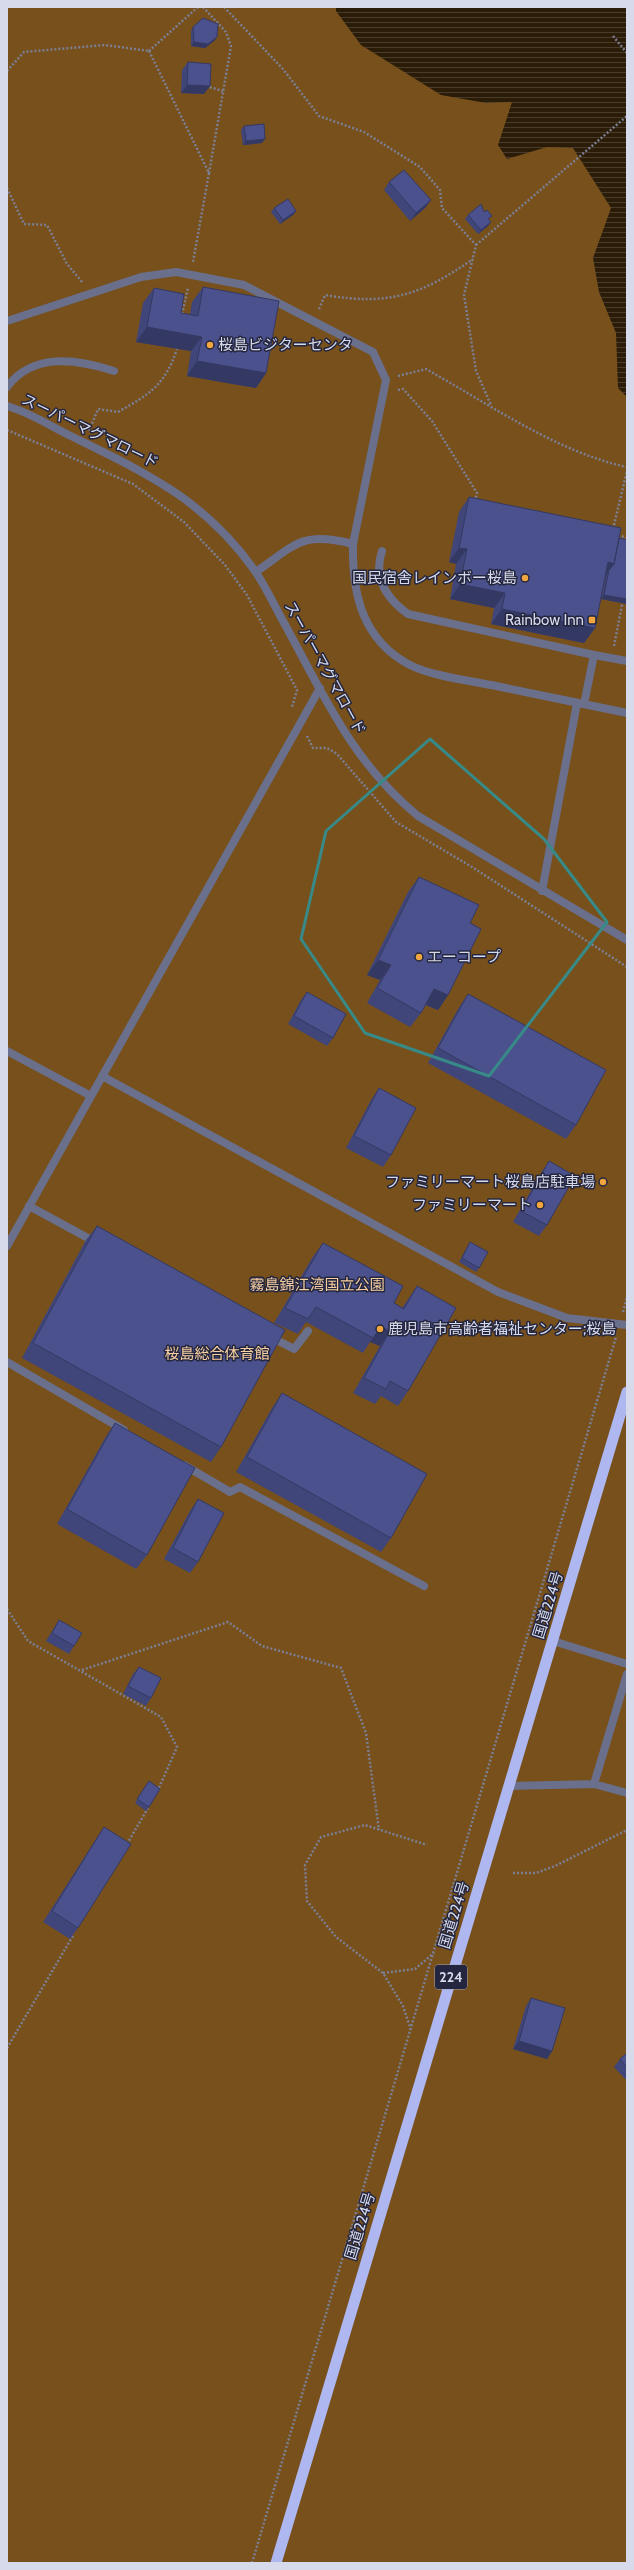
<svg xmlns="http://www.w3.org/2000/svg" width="634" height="2570" viewBox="0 0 634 2570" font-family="Cabin,'Noto Sans JP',sans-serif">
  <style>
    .park { fill: #77501c }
    .water { fill: url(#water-rules) }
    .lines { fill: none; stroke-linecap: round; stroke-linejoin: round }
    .path { stroke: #7c7f93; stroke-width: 2.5; stroke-dasharray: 2 2; stroke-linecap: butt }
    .service { stroke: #6a6f8b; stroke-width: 8 }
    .tertiary { stroke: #6a6f8b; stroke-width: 8 }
    .trunk { stroke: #aeb7f0; stroke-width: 11 }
    .wall { fill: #404679 }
    .shaded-wall { fill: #343963 }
    .building { fill: #4b518d; stroke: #343963 }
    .marked { fill: none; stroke: #378a87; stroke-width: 3; stroke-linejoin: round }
    .poi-dot { fill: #f1a640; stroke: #23263e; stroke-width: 1.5 }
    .labels { text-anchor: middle; stroke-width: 3; stroke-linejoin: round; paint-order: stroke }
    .shield { fill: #23263e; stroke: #a1a4b6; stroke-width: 1 }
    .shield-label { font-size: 14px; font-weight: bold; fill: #d7daea }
    .poi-label { font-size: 15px; fill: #d7daea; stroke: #23263e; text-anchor: end }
    .street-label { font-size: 15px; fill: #d7daea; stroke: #23263e }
    .park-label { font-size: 15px; fill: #f8cfa0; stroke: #23263e }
  </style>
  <defs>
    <pattern id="water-rules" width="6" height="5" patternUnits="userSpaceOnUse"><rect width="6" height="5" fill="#2b1c08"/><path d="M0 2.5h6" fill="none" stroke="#493c2c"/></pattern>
  </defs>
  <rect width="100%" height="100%" fill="#2c3048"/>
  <!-- park -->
  <path class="park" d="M 7,7 L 627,7 L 627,2563 L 7,2563 Z"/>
  <!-- water -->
  <path class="water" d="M 336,7 L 627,7 L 627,397 L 618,388 L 616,333 L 599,292 L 593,258 L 611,208 L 573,148 L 547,147 L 507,159 L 498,145 L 512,102 L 486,103 L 441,95 L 361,45 L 336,11 Z"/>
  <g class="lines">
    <!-- path -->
    <path class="path" d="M 203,7 L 226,32 L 231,46 L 209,173
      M 224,7 L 283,69 L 319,116 L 364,132 L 420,167 L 440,190 L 442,208 L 476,245 L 464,295 L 476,371 L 491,405
      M 613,36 L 627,53
      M 149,51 L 209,173 L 193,262
      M 149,51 L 198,7
      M 7,71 L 24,52 L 105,45 L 149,51
      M 206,86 L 223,91
      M 7,188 L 24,224 L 47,225 L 67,264 L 83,283
      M 476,245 L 627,116
      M 319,309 L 325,295 C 389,306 421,295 473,259
      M 182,314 L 188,288
      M 398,376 L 426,369 C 487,403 559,453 627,467
      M 398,390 L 403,389 L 432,421 L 477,493 L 475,501
      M 7,430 L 133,484 L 184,522 L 225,565 L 247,595 L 297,690 L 292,707
      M 89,431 L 98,409 L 118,412 C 150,394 165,385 177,349
      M 613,529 L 627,471
      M 618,535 L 627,538
      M 614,646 L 623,600
      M 307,736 L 313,748 L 327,748 L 337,754 L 396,822 L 472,867 L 627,967
      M 623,1312 L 627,1297
      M 7,1609 L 28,1641 L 161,1717 L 177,1747 L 158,1790
      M 82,1670 L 228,1622 L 262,1646 L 341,1668 L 366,1733 L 379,1830
      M 127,1844 L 148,1808
      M 513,1873 L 536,1873 L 555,1866 L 627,1830
      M 383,1973 L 415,1969 L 434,1953
      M 411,2030 L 403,2006 L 383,1973 L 336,1937 L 307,1901 L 305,1865 L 321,1837 L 365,1825 L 427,1845
      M 7,2048 L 74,1934
      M 252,2563 L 616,1337"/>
    <!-- service -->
    <path class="service" d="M 7,321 L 141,277 L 176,272 L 244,285 L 373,352 L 386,380 L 353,544 C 352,593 362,640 410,665 C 431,676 472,681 496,686 C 540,695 583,704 627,713
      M 7,387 C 33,352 77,359 114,371
      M 382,551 C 373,578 386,598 408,614 L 594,655
      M 256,572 C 296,544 302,531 353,544
      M 584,704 L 594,655 L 627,661
      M 542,891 L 577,703
      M 7,1051 L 91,1096
      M 102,1076 L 498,1292 L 567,1318 L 627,1325
      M 29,1206 L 97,1243
      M 7,1246 L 320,688
      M 271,1337 L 294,1349 L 308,1331
      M 7,1362 L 124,1430
      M 184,1465 L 230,1492 L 240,1487 L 424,1586
      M 553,1641 L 627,1664
      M 627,1674 L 594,1784 L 627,1793
      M 509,1786 L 594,1784"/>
    <!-- tertiary -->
    <path class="tertiary" d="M 7,406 C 29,412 52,427 73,437 C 148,474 205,500 255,571 C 266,587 274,605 283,621 C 323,694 352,762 418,816 L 627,940"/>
    <!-- trunk -->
    <path class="trunk" d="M 276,2563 L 627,1392"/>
  </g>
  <!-- wall -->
  <path class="wall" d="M 193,27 L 217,37 L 214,41 L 205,48 L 191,46 L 191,31 Z
    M 188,62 L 204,94 L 181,93 L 182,70 Z
    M 244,126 L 262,143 L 243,145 L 241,130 Z
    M 389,182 L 431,200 L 425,208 L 410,221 L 384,190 Z
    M 274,208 L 296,211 L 293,215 L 280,224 L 271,212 Z
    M 484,212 L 489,220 L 488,226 L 478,234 L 465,219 L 468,215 Z
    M 203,287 L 266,373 L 256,388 L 187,376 L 191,351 L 136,342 L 143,303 L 154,288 L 181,313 L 190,314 L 192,302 Z
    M 469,497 L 619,538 L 627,604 L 601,599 L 606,574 L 605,577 L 595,628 L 584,643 L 491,624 L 494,608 L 450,599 L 456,564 L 449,562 L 459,512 Z
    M 419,877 L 470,923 L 448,995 L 438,1010 L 425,1005 L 421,1013 L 410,1027 L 367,1003 L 380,980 L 367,975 L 408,892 Z
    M 307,992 L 333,1038 L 327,1046 L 288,1024 L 301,1000 Z
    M 468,994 L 576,1125 L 566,1139 L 428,1063 L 458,1009 Z
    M 379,1088 L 391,1155 L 383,1167 L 346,1148 L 371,1100 Z
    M 549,1161 L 547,1225 L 539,1236 L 513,1222 L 541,1173 Z
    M 97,1226 L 221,1447 L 211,1462 L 22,1358 L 86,1240 Z
    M 470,1242 L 479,1268 L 476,1272 L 459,1262 Z
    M 323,1243 L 394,1303 L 402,1308 L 417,1286 L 408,1391 L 398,1406 L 381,1396 L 375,1404 L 353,1393 L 380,1346 L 370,1342 L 363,1353 L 306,1322 L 298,1334 L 274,1323 L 312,1258 Z
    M 282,1393 L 391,1538 L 381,1552 L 236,1472 L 272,1408 Z
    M 115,1423 L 147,1555 L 136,1569 L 57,1524 L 105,1438 Z
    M 198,1499 L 198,1562 L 190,1573 L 164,1559 L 190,1511 Z
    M 59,1620 L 74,1646 L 69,1654 L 46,1641 L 54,1628 Z
    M 139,1667 L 151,1698 L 146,1706 L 123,1694 L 133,1674 Z
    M 149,1781 L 149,1807 L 146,1811 L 135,1803 Z
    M 104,1827 L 78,1928 L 70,1939 L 43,1922 L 96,1839 Z
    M 531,1998 L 552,2051 L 547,2059 L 513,2049 L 526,2006 Z
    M 627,2053 L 627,2081 L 614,2067 L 620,2059 Z"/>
  <!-- shaded-wall -->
  <path class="shaded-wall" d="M 217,37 L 214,41 L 205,48 L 191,46 L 194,42 Z
    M 187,85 L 210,86 L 204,94 L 181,93 Z
    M 265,139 L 262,143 L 243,145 L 246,141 Z
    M 431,200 L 425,208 L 410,221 L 416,213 Z
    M 296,211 L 293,215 L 280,224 L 283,220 Z
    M 491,222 L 488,226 L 478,234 L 481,230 Z
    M 147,327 L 202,337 L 191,351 L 136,342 Z
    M 197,361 L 266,373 L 256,388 L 187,376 Z
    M 459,548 L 467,549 L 456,564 L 449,562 Z
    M 608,562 L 614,564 L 604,578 Z
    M 460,584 L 505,593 L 494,608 L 450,599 Z
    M 604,595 L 627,599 L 627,604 L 601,599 Z
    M 502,609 L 595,628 L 584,643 L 491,624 Z
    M 378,960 L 391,965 L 380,980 L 367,975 Z
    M 434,989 L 448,995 L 438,1010 L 424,1004 Z
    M 381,1327 L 390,1331 L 380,1346 L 370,1342 Z
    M 519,2041 L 552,2051 L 547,2059 L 513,2049 Z"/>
  <!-- building -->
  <path class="building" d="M 203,18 L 218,24 L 217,37 L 208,44 L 194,42 L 193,27 Z
    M 188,62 L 211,64 L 210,86 L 187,85 Z
    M 264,124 L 265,139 L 246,141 L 244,126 Z
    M 404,170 L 431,200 L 416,213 L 389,182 Z
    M 288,199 L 296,211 L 283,220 L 274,208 Z
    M 481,204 L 484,212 L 487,210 L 492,216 L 488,219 L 491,222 L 481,230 L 468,215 Z
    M 203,287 L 279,301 L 266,373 L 197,361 L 202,337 L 147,327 L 154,288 L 184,294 L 181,313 L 198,316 Z
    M 469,497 L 621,528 L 614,564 L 608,562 L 595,628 L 502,609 L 505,593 L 460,584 L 467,549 L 459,548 Z
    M 619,538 L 627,540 L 627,599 L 604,595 L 609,570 L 614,564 Z
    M 419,877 L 479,905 L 470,923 L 481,929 L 448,995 L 434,989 L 421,1013 L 377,988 L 391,965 L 378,960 Z
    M 307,992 L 346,1014 L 333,1038 L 294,1016 Z
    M 468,994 L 606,1070 L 576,1125 L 438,1048 Z
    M 379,1088 L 416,1108 L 391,1155 L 354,1136 Z
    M 549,1161 L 575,1176 L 547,1225 L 521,1211 Z
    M 97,1226 L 285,1330 L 221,1447 L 33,1343 Z
    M 470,1242 L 488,1252 L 479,1268 L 462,1258 Z
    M 323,1243 L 403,1286 L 394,1303 L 404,1309 L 417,1286 L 456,1308 L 408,1391 L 390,1381 L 386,1389 L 364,1378 L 390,1331 L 381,1327 L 373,1338 L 316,1307 L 308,1319 L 285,1308 Z
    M 282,1393 L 427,1474 L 391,1538 L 247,1457 Z
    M 115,1423 L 195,1468 L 147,1555 L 67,1509 Z
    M 198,1499 L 224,1513 L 198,1562 L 173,1548 Z
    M 59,1620 L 82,1633 L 74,1646 L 52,1633 Z
    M 139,1667 L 161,1678 L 151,1698 L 128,1686 Z
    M 149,1781 L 160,1789 L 149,1807 L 137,1799 Z
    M 104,1827 L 131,1844 L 78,1928 L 52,1911 Z
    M 531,1998 L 565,2008 L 552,2051 L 519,2041 Z
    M 627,2053 L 627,2067 L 620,2059 Z"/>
  <!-- marked area -->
  <path class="marked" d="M 430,739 L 544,839 L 607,922 L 489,1076 L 365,1033 L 301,939 L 326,831 Z"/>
  <!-- markers -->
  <g class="poi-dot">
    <circle cx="210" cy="345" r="4"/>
    <circle cx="525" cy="578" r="4"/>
    <rect x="588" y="616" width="8" height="8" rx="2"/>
    <circle cx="419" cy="957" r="4"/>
    <circle cx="603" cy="1182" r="4"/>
    <circle cx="540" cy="1205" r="4"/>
    <circle cx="380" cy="1329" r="4"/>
  </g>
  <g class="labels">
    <!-- shield labels -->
    <rect class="shield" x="435" y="1965" width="32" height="24" rx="3"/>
    <g class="shield-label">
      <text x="451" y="1982">224</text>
    </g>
    <!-- poi labels -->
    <g class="poi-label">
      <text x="218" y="350" text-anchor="start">桜島ビジターセンタ</text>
      <text x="517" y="583">国民宿舎レインボー桜島</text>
      <text x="584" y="625">Rainbow Inn</text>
      <text x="427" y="962" text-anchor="start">エーコープ</text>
      <text x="595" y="1187">ファミリーマート桜島店駐車場</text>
      <text x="532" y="1210">ファミリーマート</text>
      <text x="388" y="1334" text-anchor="start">鹿児島市高齢者福祉センター;桜島</text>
    </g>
    <!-- street labels -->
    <g class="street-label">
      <text transform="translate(90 431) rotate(26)" y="5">スーパーマグマロード</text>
      <text transform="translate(325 668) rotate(61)" y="5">スーパーマグマロード</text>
      <text transform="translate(548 1605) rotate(-73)" y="5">国道224号</text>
      <text transform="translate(454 1915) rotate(-73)" y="5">国道224号</text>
      <text transform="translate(360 2226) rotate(-73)" y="5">国道224号</text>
    </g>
    <!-- park labels -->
    <g class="park-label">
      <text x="317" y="1290">霧島錦江湾国立公園</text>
      <text x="217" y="1359">桜島総合体育館</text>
    </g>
  </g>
  <!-- border -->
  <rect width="634" height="2570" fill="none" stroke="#d7daea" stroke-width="16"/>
</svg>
